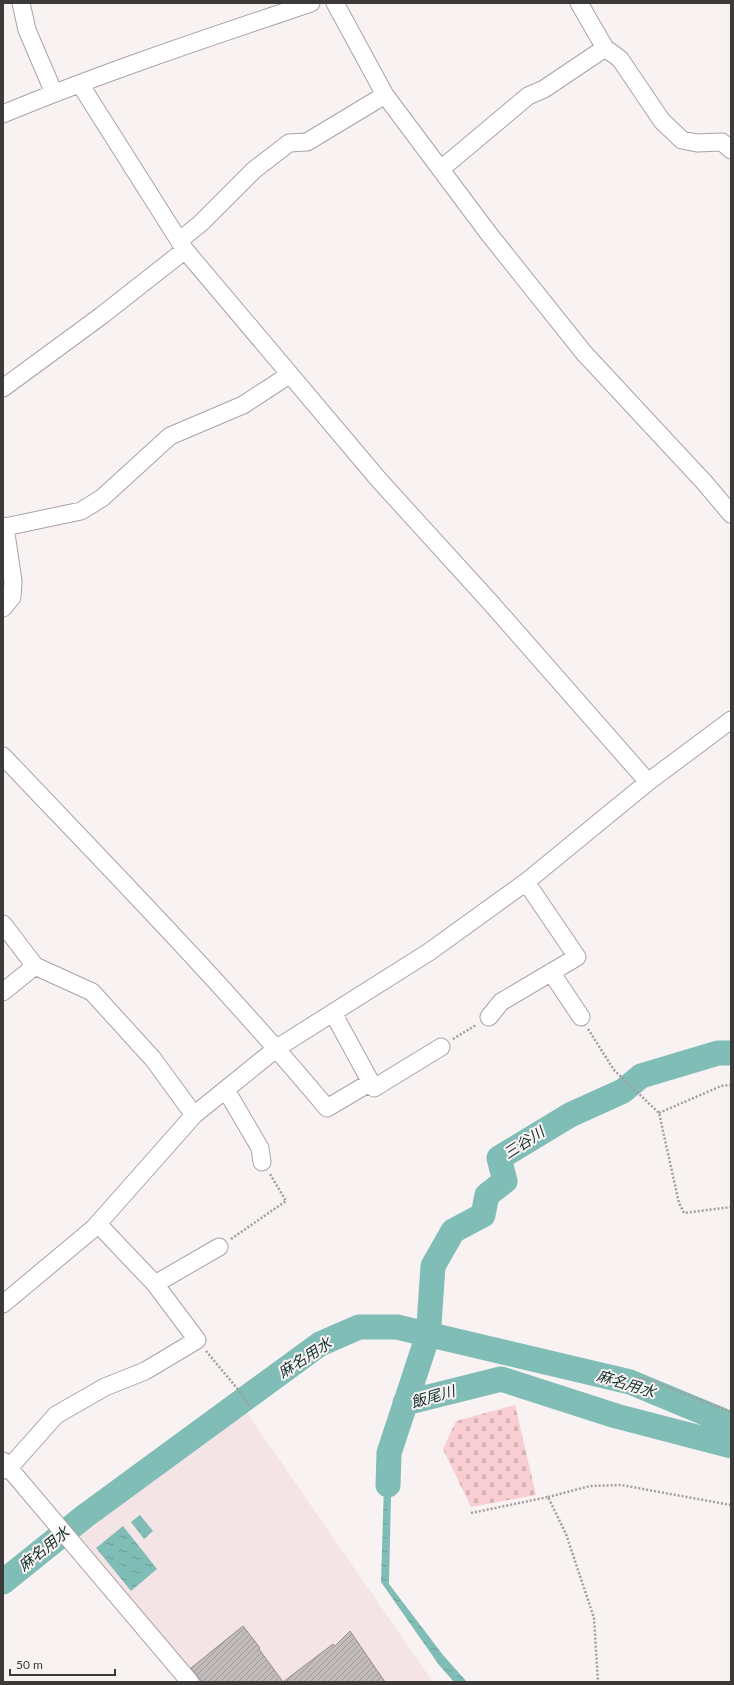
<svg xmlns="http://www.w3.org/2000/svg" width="734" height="1685" viewBox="0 0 734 1685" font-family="Lato,'Noto Sans JP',sans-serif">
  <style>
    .built { fill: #f5e4e6 }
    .cemetery { fill: url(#cemetery-stones) }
    .water { fill: url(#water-ripples) }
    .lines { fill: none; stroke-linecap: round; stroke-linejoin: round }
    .river { stroke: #7fbdb6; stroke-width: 25 }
    .building { fill: url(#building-hatch); stroke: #938d8d }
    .street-casing { stroke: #aaa3a3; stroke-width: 19 }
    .path { stroke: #a39e9e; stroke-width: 2.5; stroke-dasharray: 2 2; stroke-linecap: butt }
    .street { stroke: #fff; stroke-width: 17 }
    .labels { text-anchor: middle; stroke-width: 4; stroke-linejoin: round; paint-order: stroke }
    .water-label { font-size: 15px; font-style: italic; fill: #11312e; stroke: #f9f2f2 }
  </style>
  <defs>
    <pattern id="cemetery-stones" width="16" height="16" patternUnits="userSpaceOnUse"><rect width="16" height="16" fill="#f9ced2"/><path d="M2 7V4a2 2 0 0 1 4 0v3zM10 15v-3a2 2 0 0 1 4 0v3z" fill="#d6b2b5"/></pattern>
    <pattern id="water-ripples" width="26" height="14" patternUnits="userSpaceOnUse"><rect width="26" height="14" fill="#7fbdb6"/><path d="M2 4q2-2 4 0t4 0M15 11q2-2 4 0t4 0" fill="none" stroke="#699b95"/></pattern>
    <pattern id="building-hatch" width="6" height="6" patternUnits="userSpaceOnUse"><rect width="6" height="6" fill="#c2bbbc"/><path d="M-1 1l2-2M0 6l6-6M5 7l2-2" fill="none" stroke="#9f999a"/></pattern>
  </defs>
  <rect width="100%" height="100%" fill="#f9f2f2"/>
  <!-- built -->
  <path class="built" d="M 245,1410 L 433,1682 L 198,1682 L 178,1660 L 76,1532 Z"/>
  <!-- cemetery -->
  <path class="cemetery" d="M 515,1405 L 536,1495 L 471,1507 L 443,1449 L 456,1421 Z"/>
  <!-- water -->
  <path class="water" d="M 385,1451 L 392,1452 L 389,1584 L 443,1655 L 467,1682 L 454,1682 L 439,1665 L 381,1582 Z
    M 140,1515 L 153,1531 L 144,1539 L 131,1522 Z
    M 123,1526 L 157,1569 L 131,1591 L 96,1548 Z"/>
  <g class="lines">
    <!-- river -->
    <path class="river" d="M 429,1325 L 433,1266 L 453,1231 L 483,1215 L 487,1195 L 505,1181 L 499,1158 L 570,1115 L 623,1091 L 641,1076 L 718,1053 L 731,1053
      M 405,1403 L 501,1379 L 616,1416 L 731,1446
      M 388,1485 L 389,1453 L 425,1344
      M 3,1582 L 85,1516 L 320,1344 L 359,1327 L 397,1327 L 630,1382 L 731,1424"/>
  </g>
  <!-- building -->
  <path class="building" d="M 243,1626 L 260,1648 L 259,1649 L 283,1682 L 333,1644 L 335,1646 L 350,1631 L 385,1682 L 202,1682 L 191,1668 Z"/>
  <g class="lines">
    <!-- street casing -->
    <g class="street-casing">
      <path id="street" d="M 21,3 L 27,30 L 54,93
        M 335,3 L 385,95 L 489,234 L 584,353 L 704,482 L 731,514
        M 579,3 L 605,48 L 620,59 L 662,121 L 682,140 L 697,143 L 722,142 L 731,150
        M 80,84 L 185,250 L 379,480 L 490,602 L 648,782
        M 3,114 C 104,72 207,38 311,3
        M 441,169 L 528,96 L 544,89 L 605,48
        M 179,241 L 201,223 L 254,170 L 289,143 L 307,142 L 385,95
        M 3,388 L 101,316 L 185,250
        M 3,526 L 5,527 L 13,581 L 12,597 L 3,608
        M 5,527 L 81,511 L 102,498 L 170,436 L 243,405 L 289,375
        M 3,756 C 113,872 225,986 327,1108 L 371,1082
        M 3,924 L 35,966 L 92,992 L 153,1059 L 194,1115
        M 551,972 L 581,1017
        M 3,992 L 35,966
        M 333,1013 L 374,1088 L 441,1047
        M 489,1017 L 501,1002 L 577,957 L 526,882
        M 226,1090 L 260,1148 L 262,1162
        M 155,1284 L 219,1247
        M 3,1304 L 94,1228 L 194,1115 L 277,1048 L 429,952 L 526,882 L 648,782 L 731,720
        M 3,1461 L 190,1682
        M 3,1470 L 9,1468 L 56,1415 L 105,1387 L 145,1371 L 197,1340 L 155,1284 L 98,1224"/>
    </g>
    <!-- path -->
    <path class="path" d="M 588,1029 L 614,1070 L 659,1113 L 679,1203 L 684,1213 L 731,1207
      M 453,1039 L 476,1025
      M 659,1113 L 721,1086 L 731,1085
      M 231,1239 L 286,1201 L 270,1174
      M 206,1351 L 241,1393 L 251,1408
      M 635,1378 L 647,1379 L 731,1412
      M 548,1497 L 590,1486 L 621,1485 L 731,1505
      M 471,1513 L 548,1497 L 566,1534 L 594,1618 L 598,1682"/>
    <!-- street -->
    <use href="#street" class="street"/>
  </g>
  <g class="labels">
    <!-- water labels -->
    <g class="water-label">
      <text transform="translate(524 1143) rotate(-33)" y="5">三谷川</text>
      <text transform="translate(305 1358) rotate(-33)" y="5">麻名用水</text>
      <text transform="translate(626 1384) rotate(17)" y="5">麻名用水</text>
      <text transform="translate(433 1397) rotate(-16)" y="5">飯尾川</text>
      <text transform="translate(44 1549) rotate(-39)" y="5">麻名用水</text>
    </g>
  </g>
  <!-- border -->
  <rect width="734" height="1685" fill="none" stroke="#3c3939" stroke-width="8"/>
  <!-- scale -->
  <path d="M10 1669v6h105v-6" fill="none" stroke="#3c3939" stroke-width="2"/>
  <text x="16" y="1669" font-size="12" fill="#3c3939" stroke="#f9f2f2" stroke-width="3" paint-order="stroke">50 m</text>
</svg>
